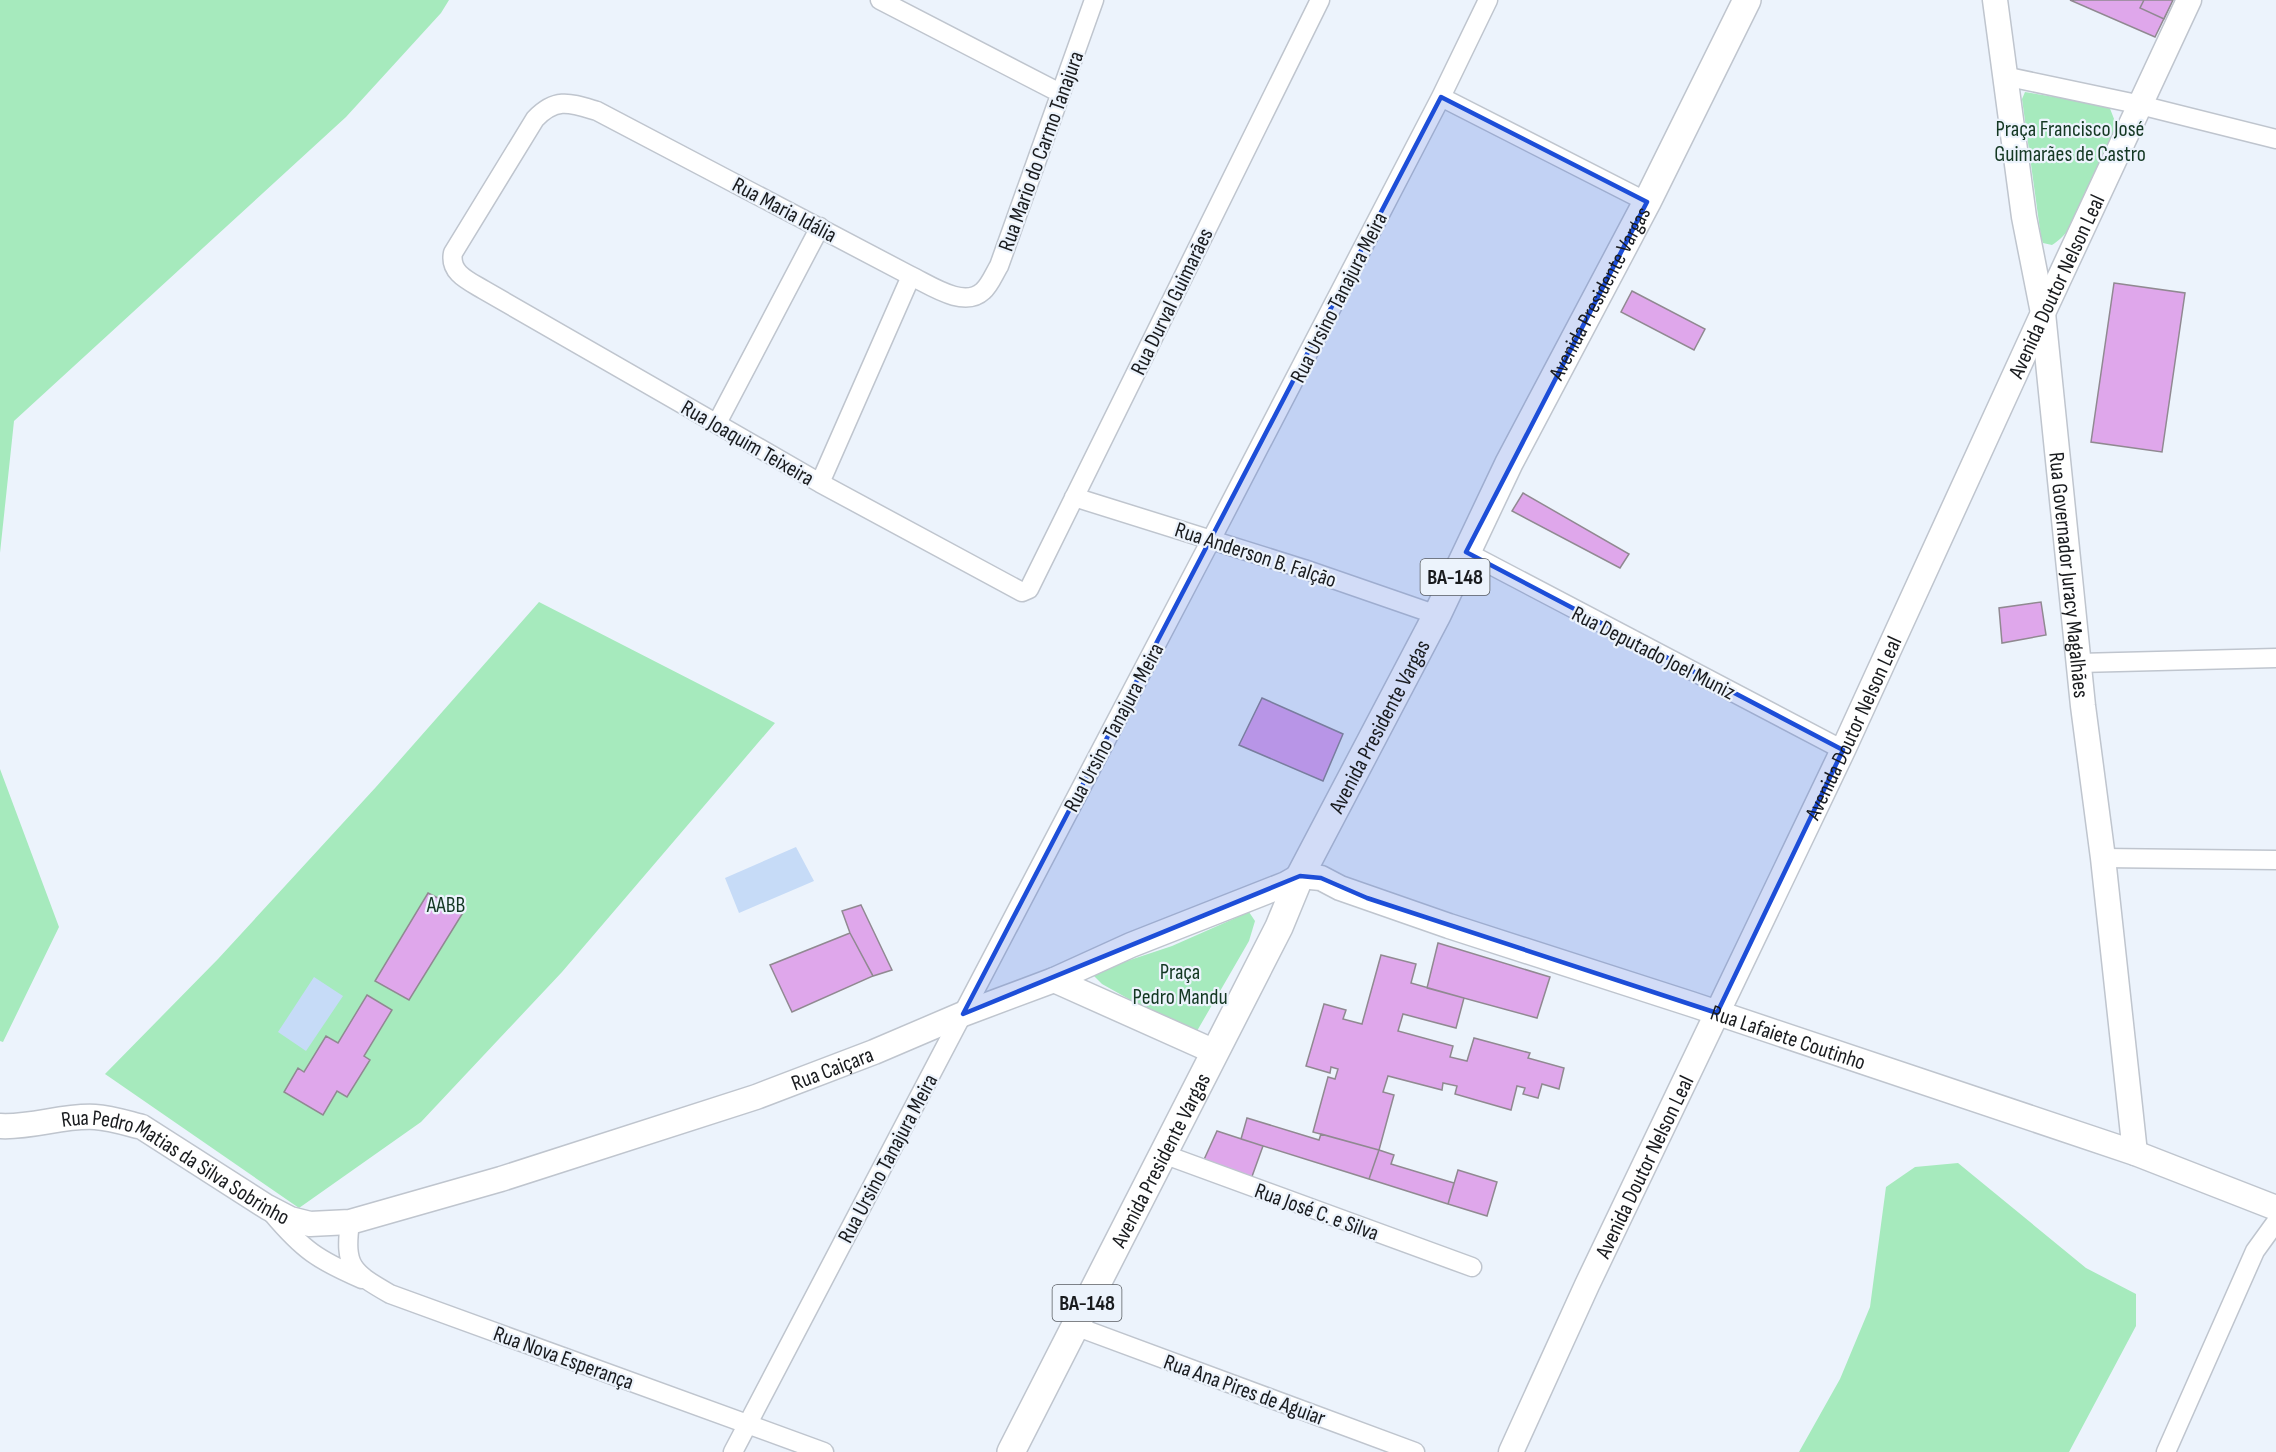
<svg xmlns="http://www.w3.org/2000/svg" width="2276" height="1452" viewBox="0 0 2276 1452" font-family="'Sofia Sans Condensed',sans-serif">
  <style>
    .green { fill: #a6eabd }
    .water { fill: #c6dbf7 }
    .building { fill: #dfa7eb; stroke: #908991; stroke-width: 1.5 }
    .lines { fill: none; stroke-linecap: round; stroke-linejoin: round }
    .street-casing { stroke: #bfc5ce; stroke-width: 21 }
    .secondary-casing { stroke: #bfc5ce; stroke-width: 27 }
    .primary-casing { stroke: #bfc5ce; stroke-width: 30 }
    .street { stroke: #fff; stroke-width: 18 }
    .secondary { stroke: #fff; stroke-width: 24 }
    .primary { stroke: #fff; stroke-width: 27 }
    .marked { fill: #1d4ed8; fill-opacity: 0.2; stroke: #1d4ed8; stroke-width: 4.5; stroke-linejoin: round }
    .labels { text-anchor: middle; stroke-width: 4.5; stroke-linejoin: round; paint-order: stroke }
    .shield { fill: #ecf3fc; stroke: #585c61; stroke-width: 1.5 }
    .shield-label { font-size: 21px; font-weight: bold; fill: #191b1e }
    .park-label { font-size: 22px; fill: #143823; stroke: #ecf3fc }
    .street-label { font-size: 22px; fill: #191b1e; stroke: #ecf3fc }
  </style>
  <rect width="100%" height="100%" fill="#ecf3fc"/>
  <!-- green -->
  <path class="green" d="M 0,0 L 449,0 L 441,13 L 346,117 L 14,421 L 0,553 Z
    M 2025,92 L 2109,106 L 2116,124 C 2106,157 2083,227 2052,245 L 2043,243 L 2041,237 L 2022,99 Z
    M 539,602 L 775,723 L 562,972 L 421,1122 L 299,1208 L 105,1074 L 218,959 L 376,787 Z
    M 0,769 L 59,927 L 3,1042 L 0,1041 Z
    M 1249,912 L 1255,921 L 1249,941 L 1197,1031 L 1168,1021 L 1102,984 L 1094,976 L 1112,966 L 1172,946 Z
    M 1958,1163 L 2086,1268 L 2136,1294 L 2136,1326 L 2069,1452 L 1799,1452 L 1840,1379 L 1870,1307 L 1886,1187 L 1915,1167 Z"/>
  <!-- water -->
  <path class="water" d="M 796,847 L 814,881 L 739,913 L 725,878 Z
    M 314,977 L 343,996 L 306,1051 L 278,1032 Z"/>
  <!-- building -->
  <path class="building" d="M 2070,0 L 2173,0 L 2155,37 Z
    M 2144,0 L 2173,0 L 2164,19 L 2140,8 Z
    M 2114,283 L 2185,293 L 2162,452 L 2091,442 Z
    M 1632,291 L 1705,329 L 1694,350 L 1621,312 Z
    M 1523,493 L 1629,554 L 1620,568 L 1512,511 Z
    M 2041,602 L 2046,635 L 2002,643 L 1999,608 Z
    M 1262,698 L 1343,734 L 1323,781 L 1239,745 Z
    M 428,893 L 464,911 L 409,1000 L 375,981 Z
    M 861,905 L 892,970 L 873,976 L 850,933 L 842,911 Z
    M 850,933 L 873,976 L 792,1012 L 770,965 Z
    M 1438,943 L 1550,977 L 1537,1018 L 1427,988 Z
    M 1381,955 L 1416,964 L 1411,983 L 1464,998 L 1456,1028 L 1403,1014 L 1398,1031 L 1453,1046 L 1450,1057 L 1467,1061 L 1474,1038 L 1530,1053 L 1528,1058 L 1564,1068 L 1559,1089 L 1542,1084 L 1538,1098 L 1523,1094 L 1525,1088 L 1517,1086 L 1511,1110 L 1455,1094 L 1457,1086 L 1443,1083 L 1442,1090 L 1388,1076 L 1383,1092 L 1394,1095 L 1379,1150 L 1313,1132 L 1328,1077 L 1335,1079 L 1338,1069 L 1331,1067 L 1330,1073 L 1306,1066 L 1324,1004 L 1346,1010 L 1343,1019 L 1362,1024 Z
    M 367,995 L 392,1010 L 364,1056 L 370,1060 L 347,1097 L 337,1091 L 323,1115 L 284,1092 L 298,1068 L 304,1072 L 326,1036 L 338,1043 Z
    M 1247,1118 L 1319,1140 L 1321,1134 L 1379,1150 L 1369,1179 L 1241,1139 Z
    M 1217,1131 L 1263,1146 L 1250,1182 L 1202,1164 Z
    M 1379,1150 L 1394,1155 L 1391,1164 L 1454,1183 L 1448,1204 L 1369,1179 Z
    M 1458,1170 L 1497,1182 L 1487,1216 L 1448,1204 Z"/>
  <g class="lines">
    <!-- street casing -->
    <g class="street-casing">
      <path id="street" d="M 880,0 L 1060,93
        M 1094,0 L 999,266 C 994,274 990,285 983,291 C 964,309 930,285 911,276 L 597,111 C 570,103 556,97 535,119 L 453,253 C 449,273 469,281 484,290 L 820,483 L 1022,592 L 1029,589 L 1320,0
        M 2004,76 L 2132,103 L 2276,139
        M 1441,97 L 1647,202
        M 717,423 L 820,227
        M 820,483 L 911,276
        M 1074,497 L 1304,569 L 1437,615
        M 1466,552 L 1843,750
        M 2079,663 L 2276,658
        M 2103,858 L 2276,860
        M 1163,1154 L 1472,1267
        M 272,1213 C 303,1250 318,1260 362,1279
        M 350,1222 C 344,1267 352,1272 390,1294 L 824,1452
        M 1075,1326 L 1415,1452
        M 733,1452 L 1211,540 L 1441,97 L 1488,0
        M 2166,1452 L 2255,1251 L 2276,1222"/>
    </g>
    <!-- secondary casing -->
    <g class="secondary-casing">
      <g id="secondary">
        <path id="s1" d="M 1995,0 L 2024,217 L 2043,313 L 2083,706 L 2103,858 L 2135,1153"/>
        <path d="M 1054,980 L 1215,1052"/>
        <path id="s2" d="M 0,1126 C 32,1128 63,1115 95,1117 C 111,1118 126,1123 142,1127 L 267,1207 L 290,1219 L 310,1224 L 350,1222 L 501,1179 L 756,1097 L 874,1052 L 963,1014 L 1054,980 L 1131,945 L 1286,884 L 1300,876 L 1321,878 L 1340,888 L 1449,926 L 1691,1004 L 2135,1153 L 2276,1208"/>
        <path id="s3" d="M 1511,1452 L 1587,1285 L 1843,750 L 2043,313 L 2189,0"/>
      </g>
    </g>
    <!-- primary casing -->
    <g class="primary-casing">
      <g id="primary">
        <path id="s4" d="M 1011,1452 L 1279,927 L 1300,876 L 1437,615 L 1509,463 L 1647,202 L 1747,0"/>
      </g>
    </g>
    <!-- street -->
    <use href="#street" class="street"/>
    <!-- secondary -->
    <use href="#secondary" class="secondary"/>
    <!-- primary -->
    <use href="#primary" class="primary"/>
  </g>
  <!-- marked area -->
  <path class="marked" d="M 1441,97 L 1647,202 L 1466,552 L 1843,750 L 1717,1013 L 1367,898 L 1321,878 L 1300,876 L 963,1014 Z"/>
  <g class="labels">
    <!-- shield labels -->
    <g class="shield">
      <rect x="1420.5" y="559" width="69" height="36" rx="4.5"/>
      <rect x="1052.5" y="1285" width="69" height="36" rx="4.5"/>
    </g>
    <g class="shield-label">
      <text x="1455" y="584">BA-148</text>
      <text x="1087" y="1310">BA-148</text>
    </g>
    <!-- park labels -->
    <g class="park-label">
      <text x="2070" y="136">Praça Francisco José<tspan x="2070" dy="25">Guimarães de Castro</tspan></text>
      <text x="446" y="912">AABB</text>
      <text x="1180" y="979">Praça<tspan x="1180" dy="25">Pedro Mandu</tspan></text>
    </g>
    <!-- street labels -->
    <g class="street-label">
      <text transform="translate(1040 151) rotate(-70)" y="8">Rua Mario do Carmo Tanajura</text>
      <text transform="translate(785 209) rotate(28)" y="8">Rua Maria Idália</text>
      <text dy="8" stroke="none"><textPath href="#s3" startOffset="1287">Avenida Doutor Nelson Leal</textPath></text>
      <text dy="8" stroke="none"><textPath href="#s4" startOffset="1300">Avenida Presidente Vargas</textPath></text>
      <text transform="translate(1338 297) rotate(-63)" y="8">Rua Ursino Tanajura Meira</text>
      <text transform="translate(1171 301) rotate(-64)" y="8">Rua Durval Guimarães</text>
      <text transform="translate(748 442) rotate(30)" y="8">Rua Joaquim Teixeira</text>
      <text transform="translate(1256 554) rotate(18)" y="8">Rua Anderson B. Falção</text>
      <text dy="8" stroke="none"><textPath href="#s1" startOffset="580">Rua Governador Juracy Magalhães</textPath></text>
      <text transform="translate(1654 652) rotate(27)" y="8">Rua Deputado Joel Muniz</text>
      <text dy="8" stroke="none"><textPath href="#s4" startOffset="814">Avenida Presidente Vargas</textPath></text>
      <text transform="translate(1113 727) rotate(-62)" y="8">Rua Ursino Tanajura Meira</text>
      <text dy="8" stroke="none"><textPath href="#s3" startOffset="801">Avenida Doutor Nelson Leal</textPath></text>
      <text dy="8" stroke="none"><textPath href="#s2" startOffset="1906">Rua Lafaiete Coutinho</textPath></text>
      <text dy="8" stroke="none"><textPath href="#s2" startOffset="885">Rua Caiçara</textPath></text>
      <text transform="translate(887 1158) rotate(-62)" y="8">Rua Ursino Tanajura Meira</text>
      <text dy="8" stroke="none"><textPath href="#s4" startOffset="328">Avenida Presidente Vargas</textPath></text>
      <text dy="8" stroke="none"><textPath href="#s3" startOffset="315">Avenida Doutor Nelson Leal</textPath></text>
      <text dy="8" stroke="none"><textPath href="#s2" startOffset="189">Rua Pedro Matias da Silva Sobrinho</textPath></text>
      <text transform="translate(1317 1211) rotate(20)" y="8">Rua José C. e Silva</text>
      <text transform="translate(564 1357) rotate(20)" y="8">Rua Nova Esperança</text>
      <text transform="translate(1245 1389) rotate(20)" y="8">Rua Ana Pires de Aguiar</text>
    </g>
  </g>
</svg>
